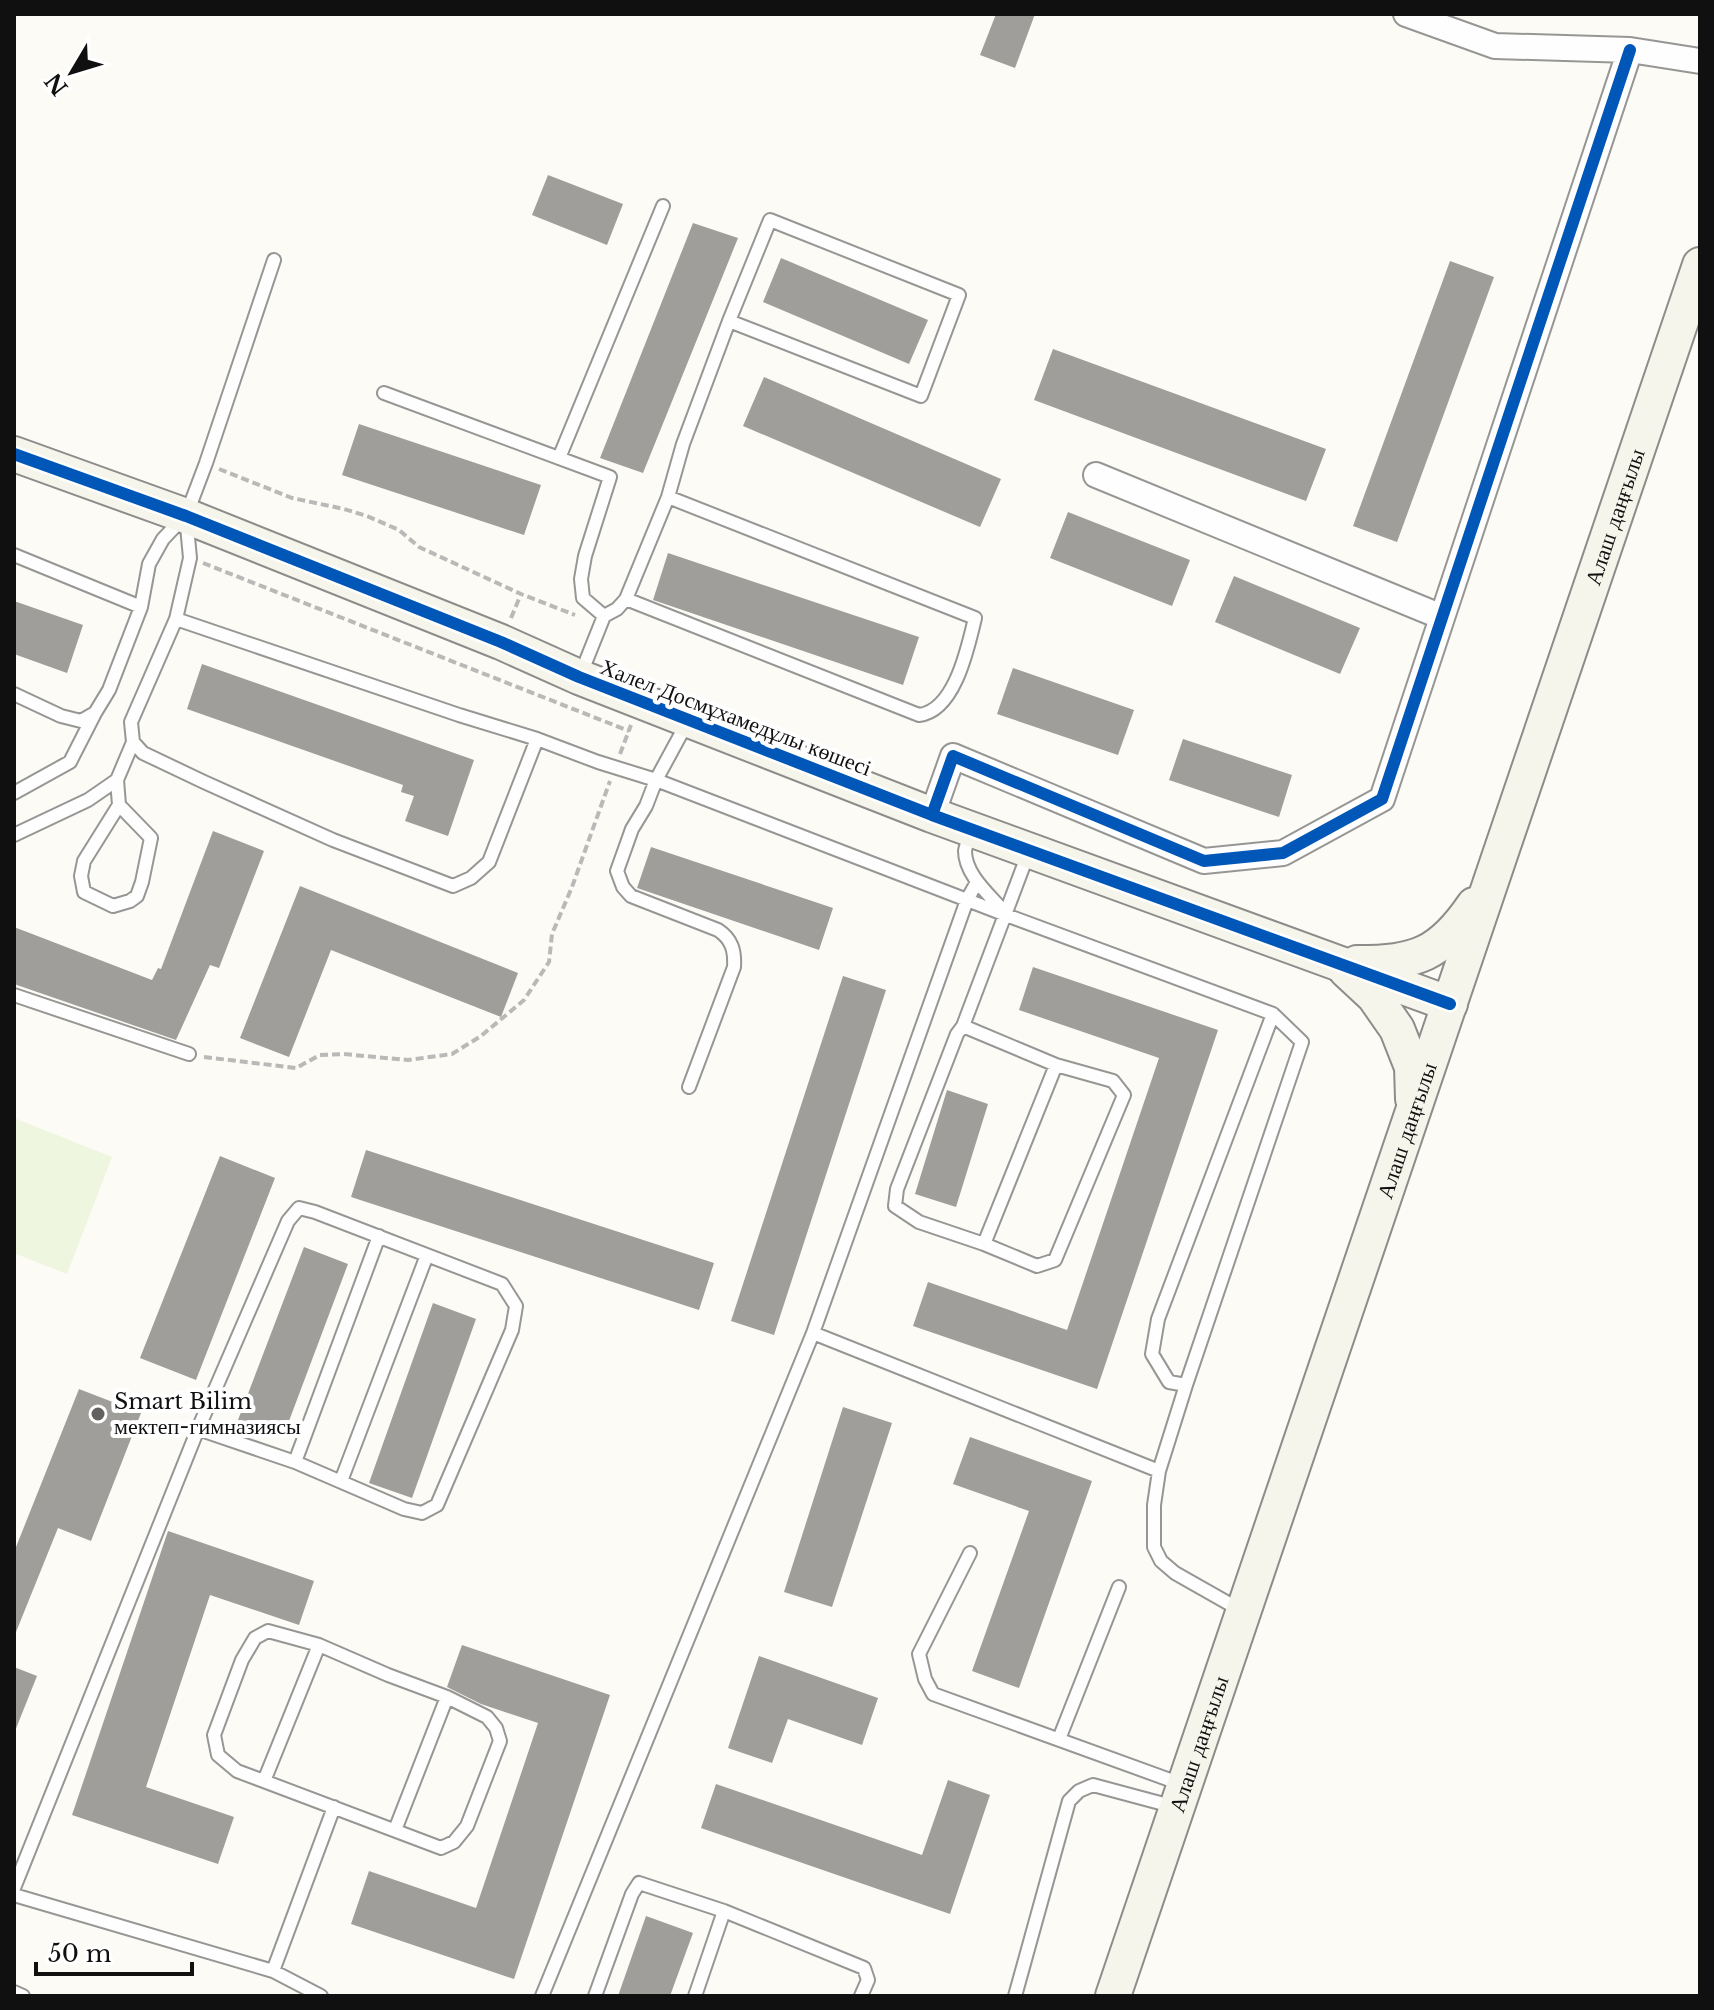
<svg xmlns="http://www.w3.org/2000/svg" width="1714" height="2010" viewBox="0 0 1714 2010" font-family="'Libre Baskerville',serif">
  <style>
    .pitch { fill: #eef6df }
    .building { fill: #a09e9b }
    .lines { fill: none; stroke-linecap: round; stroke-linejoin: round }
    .lane-casing { stroke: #969694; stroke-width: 16 }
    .street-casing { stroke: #969694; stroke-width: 28 }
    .secondary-casing { stroke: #8d8c8a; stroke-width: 38 }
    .path { stroke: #b9b9b8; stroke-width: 4; stroke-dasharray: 8 4; stroke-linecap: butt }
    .lane { stroke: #fffefe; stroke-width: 12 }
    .street { stroke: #fffefe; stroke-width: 24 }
    .secondary { stroke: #f6f5eb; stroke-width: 34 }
    .cycleway-casing { stroke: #fff; stroke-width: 17 }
    .cycleway { stroke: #0057b8; stroke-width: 12 }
    .poi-dot { fill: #636260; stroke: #fff; stroke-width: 3 }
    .labels { text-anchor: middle; stroke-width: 8; stroke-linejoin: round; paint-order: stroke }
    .street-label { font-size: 22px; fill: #101010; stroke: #fff }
    .poi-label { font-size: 22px; fill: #101010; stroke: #fff; text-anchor: start }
  </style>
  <rect width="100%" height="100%" fill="#fcfbf6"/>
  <!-- pitch -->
  <path class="pitch" d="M 14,1118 L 112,1157 L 67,1274 L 14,1253 Z"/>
  <!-- building -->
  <path class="building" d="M 996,14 L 1035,14 L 1015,68 L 980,55 Z
    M 548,175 L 623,204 L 607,245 L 532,215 Z
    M 693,223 L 738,238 L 643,473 L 600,458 Z
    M 781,258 L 928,320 L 909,364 L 763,302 Z
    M 1450,261 L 1494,277 L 1397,542 L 1353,526 Z
    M 1053,349 L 1326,449 L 1306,501 L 1034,400 Z
    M 764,377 L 1001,479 L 980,527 L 743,426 Z
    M 359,424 L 541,485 L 524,535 L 342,475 Z
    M 1068,512 L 1190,560 L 1172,606 L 1050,558 Z
    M 668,553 L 919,637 L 903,685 L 653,600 Z
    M 1234,576 L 1360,628 L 1340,674 L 1215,622 Z
    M 14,601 L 83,625 L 67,673 L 14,654 Z
    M 202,664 L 474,760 L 448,836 L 405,821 L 414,796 L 401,792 L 403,785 L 187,709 Z
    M 1013,668 L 1134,710 L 1118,755 L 997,714 Z
    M 1183,739 L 1292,775 L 1279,817 L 1169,780 Z
    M 213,831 L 264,851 L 219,968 L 210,965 L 176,1040 L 14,984 L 14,927 L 152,980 L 158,968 L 161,969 Z
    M 651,847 L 833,908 L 819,950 L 637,888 Z
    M 300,886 L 518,973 L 501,1017 L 331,950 L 289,1057 L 240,1038 Z
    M 1033,967 L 1218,1030 L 1097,1389 L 913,1326 L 928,1282 L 1067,1330 L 1159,1058 L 1019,1010 Z
    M 843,976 L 886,990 L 774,1335 L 731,1321 Z
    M 947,1090 L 988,1104 L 956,1207 L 915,1194 Z
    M 366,1150 L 714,1263 L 699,1310 L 351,1197 Z
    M 220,1156 L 275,1178 L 196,1380 L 140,1358 Z
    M 304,1247 L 348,1264 L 283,1437 L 238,1420 Z
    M 433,1303 L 476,1319 L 412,1498 L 369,1483 Z
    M 79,1389 L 141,1413 L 91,1541 L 58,1528 L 14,1637 L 14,1552 Z
    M 843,1407 L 892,1423 L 832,1607 L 784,1592 Z
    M 970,1437 L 1092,1481 L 1019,1688 L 972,1671 L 1029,1511 L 953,1484 Z
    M 168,1531 L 314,1581 L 299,1625 L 210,1595 L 146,1787 L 234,1817 L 218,1864 L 72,1815 Z
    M 462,1645 L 610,1695 L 514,1979 L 351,1924 L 369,1871 L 476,1908 L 538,1723 L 481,1704 L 447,1687 Z
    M 759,1656 L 878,1698 L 862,1745 L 788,1719 L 772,1763 L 728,1748 Z
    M 14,1667 L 37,1676 L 15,1731 L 14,1731 Z
    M 948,1780 L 990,1795 L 950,1914 L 701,1828 L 716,1784 L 922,1855 Z
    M 646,1916 L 693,1933 L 670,1996 L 618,1996 Z"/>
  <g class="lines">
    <!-- lane casing -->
    <g class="lane-casing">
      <path id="lane" d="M 384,393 L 610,477 L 585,556 L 581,579 L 583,598 L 604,616
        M 559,458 L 663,206
        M 14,555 L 141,607
        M 626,599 L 919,715 C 955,711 968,647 975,618 L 668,497
        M 176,619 L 459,715 L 537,739 L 489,862 L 471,878 L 453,886 L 333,840 L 204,782 L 143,753 L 133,742 L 131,722 L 176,619 L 190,558 L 186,516 L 206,463 L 274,260
        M 580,676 L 604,616 L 617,609 L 626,599 L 668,497 L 683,444 L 729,321 L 770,220 L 959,295 L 921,396 L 729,321
        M 14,694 L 61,716 L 81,721 L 95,713 L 109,690 L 141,607 L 149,564 L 163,539 L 183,518
        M 688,721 L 656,780 L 646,806 L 632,829 L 617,871 L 623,887 L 631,896 L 718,930 C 732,939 735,951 734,967 L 689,1087
        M 537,739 L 598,762 L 656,780 L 1006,915 L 1273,1014 L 1158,1319 L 1152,1354 L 1169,1382 L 1186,1385
        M 14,793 L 70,762 L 95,713
        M 119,805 L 151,838 L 142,882 L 137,896 L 130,901 L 113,906 L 84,892 L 81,876 L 84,861 L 119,805 L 117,780 L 133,742
        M 971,832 C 969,838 966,845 965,851 C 965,875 990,895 1004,912
        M 14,835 L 88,800 L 117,780
        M 14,995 L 189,1054
        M 963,1026 L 1056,1065 L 1113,1081 L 1124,1095 L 1055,1260 L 1037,1266 L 984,1244 L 919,1222 L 895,1206 L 897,1189 L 957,1034 L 963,1026 L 1028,854
        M 984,1244 L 1056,1065
        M 813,1333 L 1159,1471
        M 295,1462 L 379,1236
        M 341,1481 L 427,1255
        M 970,1553 L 919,1654 L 925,1679 L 933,1694 L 1181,1784
        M 1242,1611 L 1175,1573 L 1161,1561 L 1154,1547 L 1154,1505 L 1159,1471 L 1186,1385 L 1302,1042 L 1273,1014
        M 268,1631 L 319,1645 L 388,1675 L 447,1697 L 487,1717 L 496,1728 L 500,1741 L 467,1826 L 454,1842 L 441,1848 L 237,1771 L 218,1755 L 214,1735 L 242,1660 L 255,1638 Z
        M 1059,1739 L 1119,1587
        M 264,1781 L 319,1645
        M 395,1830 L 447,1697
        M 14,1888 L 198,1429 L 288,1221 L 299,1208 L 315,1212 L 502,1284 L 516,1306 L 512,1330 L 437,1505 L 422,1513 L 404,1509 L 295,1462 L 198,1429
        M 14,1895 L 273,1971 L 321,1996
        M 273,1971 L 334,1807
        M 14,1992 L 23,1996
        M 542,1996 L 813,1333 L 967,900 L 977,882
        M 595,1996 L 632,1894 L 639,1883 L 724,1911 L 864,1968 L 868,1980 L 861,1996
        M 695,1996 L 724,1911
        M 1015,1996 L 1069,1801 L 1079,1791 L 1093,1785 L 1175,1807"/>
    </g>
    <!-- street casing -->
    <g class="street-casing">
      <path id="street" d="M 1406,14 L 1495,46 L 1630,50 L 1700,61
        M 1096,475 L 1442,617
        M 932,815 L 953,756 L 1204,861 L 1283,853 L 1382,799 L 1630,50"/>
    </g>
    <!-- secondary casing -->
    <g class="secondary-casing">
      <g id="secondary">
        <path d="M 14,454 L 186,516 L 501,642 L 579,677 L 932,815 L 1450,1004"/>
        <path d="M 1357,963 C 1416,963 1440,955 1474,905"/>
        <path d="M 1346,970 L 1374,996 L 1397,1029 L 1412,1067 L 1413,1099"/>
        <path id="s1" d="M 1113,1996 L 1700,265"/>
      </g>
    </g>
    <!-- path -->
    <path class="path" d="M 219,469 L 292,498 L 344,509 L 367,516 L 399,530 L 419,547 L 521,594 L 575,615
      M 203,563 L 629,731
      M 511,618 L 521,594
      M 620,754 L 631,725
      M 204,1057 L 296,1068 L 320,1055 L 343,1054 L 408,1060 L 452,1054 L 481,1036 L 524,1000 L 549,962 L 552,934 L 572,887 L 610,781"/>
    <!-- lane -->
    <use href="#lane" class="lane"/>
    <!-- street -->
    <use href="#street" class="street"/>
    <!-- secondary -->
    <use href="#secondary" class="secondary"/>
    <!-- cycleway casing -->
    <g class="cycleway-casing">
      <path id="cycleway" d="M 14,454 L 186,516 L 501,642 L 579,677 L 932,815 L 1450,1004
        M 932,815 L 953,756 L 1204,861 L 1283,853 L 1382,799 L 1630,50"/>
    </g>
    <!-- cycleway -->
    <use href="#cycleway" class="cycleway"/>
  </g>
  <!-- markers -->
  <circle class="poi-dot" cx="98" cy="1414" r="8"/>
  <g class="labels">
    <!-- street labels -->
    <g class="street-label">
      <text dy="8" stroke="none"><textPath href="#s1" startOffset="1562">Алаш даңғылы</textPath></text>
      <text transform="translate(736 717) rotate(21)" y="8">Халел Досмұхамедұлы көшесі</text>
      <text dy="8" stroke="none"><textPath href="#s1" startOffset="914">Алаш даңғылы</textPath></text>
      <text dy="8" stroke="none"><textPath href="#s1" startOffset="266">Алаш даңғылы</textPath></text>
    </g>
    <!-- poi labels -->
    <g class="poi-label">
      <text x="114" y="1409">Smart Bilim<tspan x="114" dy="25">мектеп-гимназиясы</tspan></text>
    </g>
  </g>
  <!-- border -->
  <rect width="1714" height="2010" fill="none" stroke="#101010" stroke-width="32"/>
  <!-- north arrow -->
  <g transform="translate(72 72) rotate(232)" stroke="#ffffff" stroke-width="6" paint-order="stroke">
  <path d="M0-6L14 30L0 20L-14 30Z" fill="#101010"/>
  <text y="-12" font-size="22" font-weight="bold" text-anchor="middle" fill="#101010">N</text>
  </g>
  <!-- scale -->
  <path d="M36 1962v12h156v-12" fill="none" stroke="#101010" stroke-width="4"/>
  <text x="48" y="1962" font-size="24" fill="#101010" stroke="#ffffff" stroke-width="6" paint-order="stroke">50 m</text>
</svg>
